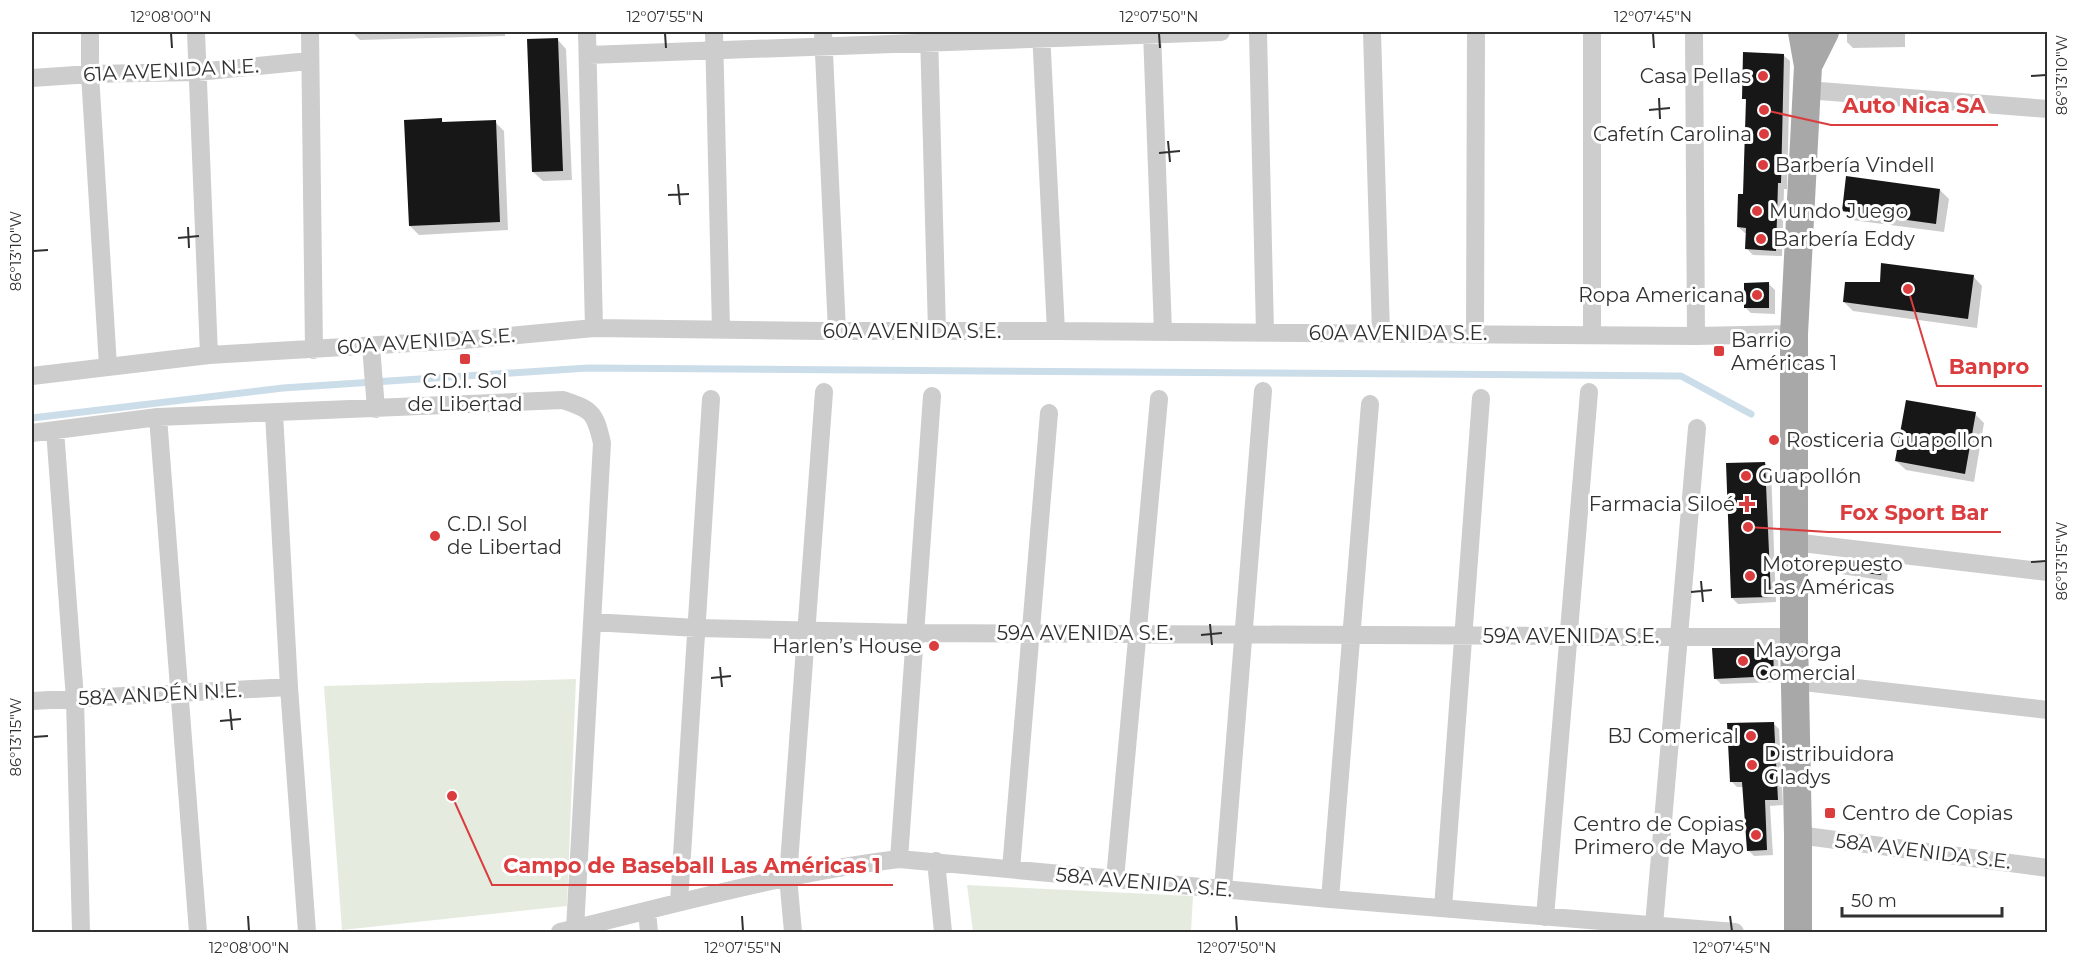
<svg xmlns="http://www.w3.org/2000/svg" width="2079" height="964" viewBox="0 0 2079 964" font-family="Montserrat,sans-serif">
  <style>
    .green { fill: #e5ecdf }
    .shadow { fill: #0003 }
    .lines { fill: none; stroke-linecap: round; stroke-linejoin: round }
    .stream { stroke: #ccddea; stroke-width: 7 }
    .building { fill: #171717 }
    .street { stroke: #cdcdcd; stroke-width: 18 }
    .primary { stroke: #a8a8a8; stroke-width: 28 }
    .ticks { fill: none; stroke: #303030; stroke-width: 2 }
    .poi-dot { fill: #db3d3f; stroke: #fff; stroke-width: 2 }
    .labels { text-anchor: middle; stroke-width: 6; stroke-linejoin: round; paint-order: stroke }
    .street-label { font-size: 20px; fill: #303030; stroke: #fff }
    .poi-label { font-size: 20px; fill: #303030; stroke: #fff; text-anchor: start }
    .leader { fill: none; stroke: #db3d3f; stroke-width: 2 }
    .callout-dot { fill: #db3d3f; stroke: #fff; stroke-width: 2 }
    .callout-label { font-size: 21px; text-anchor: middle; font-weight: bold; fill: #db3d3f; stroke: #fff; stroke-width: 6; stroke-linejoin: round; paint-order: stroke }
    .neatline { fill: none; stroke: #303030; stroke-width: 2 }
    .ticks-label { font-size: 15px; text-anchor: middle; fill: #303030 }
  </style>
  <rect width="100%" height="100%" fill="#fff"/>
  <!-- green -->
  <path class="green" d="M 576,679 L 567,906 L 342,930 L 324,686 Z
    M 967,885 L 1193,896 L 1191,932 L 973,932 Z"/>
  <!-- shadow -->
  <path class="shadow" d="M 352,32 L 505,32 L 505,36 L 360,40 Z
    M 1847,32 L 1905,32 L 1905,47 L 1853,48 L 1847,42 Z
    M 557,39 L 566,49 L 572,180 L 543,181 L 533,172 Z
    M 1783,55 L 1790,61 L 1787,189 L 1784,189 L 1782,256 L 1753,255 L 1747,249 L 1748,233 L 1745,233 L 1738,227 L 1745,196 L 1748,102 L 1744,98 Z
    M 441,120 L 445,124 L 495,122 L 504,131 L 508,230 L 419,235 L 410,226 Z
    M 1940,190 L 1949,199 L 1944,232 L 1852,220 L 1843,210 Z
    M 1973,276 L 1982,286 L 1977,328 L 1853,311 L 1844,302 L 1882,283 Z
    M 1769,284 L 1775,290 L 1775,314 L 1751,313 L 1745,307 Z
    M 1975,414 L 1984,423 L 1974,482 L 1906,470 L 1896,461 Z
    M 1765,463 L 1771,469 L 1776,602 L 1738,604 L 1732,598 Z
    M 1882,565 L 1888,571 L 1887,581 L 1841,574 L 1835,568 Z
    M 1772,650 L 1778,656 L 1779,682 L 1721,684 L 1715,678 Z
    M 1773,723 L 1779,729 L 1783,805 L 1770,806 L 1773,855 L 1754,856 L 1748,850 L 1744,787 L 1737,787 L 1731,781 Z"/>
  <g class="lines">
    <!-- stream -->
    <path class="stream" d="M 32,418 L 283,388 L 588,368 L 1681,376 L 1751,414"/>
  </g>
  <!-- building -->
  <path class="building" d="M 558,38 L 563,171 L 532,172 L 527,39 Z
    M 1743,52 L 1784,54 L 1781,183 L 1778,183 L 1776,251 L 1745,249 L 1746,228 L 1737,227 L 1738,194 L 1743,194 L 1746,99 L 1742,99 Z
    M 442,118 L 442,122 L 496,120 L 500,222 L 409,226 L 404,120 Z
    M 1846,176 L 1940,189 L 1936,224 L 1842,211 Z
    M 1881,263 L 1974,275 L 1968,319 L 1843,302 L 1845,282 L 1880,282 Z
    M 1769,282 L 1769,308 L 1744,308 L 1744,283 Z
    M 1906,400 L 1976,412 L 1965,474 L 1895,461 Z
    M 1765,462 L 1771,597 L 1731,598 L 1726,463 Z
    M 1834,558 L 1883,564 L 1881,575 L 1833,569 Z
    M 1712,648 L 1773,648 L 1774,676 L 1714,679 Z
    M 1774,722 L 1778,800 L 1765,800 L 1767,850 L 1747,851 L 1742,782 L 1730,782 L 1727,723 Z"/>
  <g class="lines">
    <!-- street -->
    <path class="street" d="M 90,32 L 90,74 L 108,366
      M 196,32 L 209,355
      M 310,32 L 314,350
      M 587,32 L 594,328
      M 714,32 L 721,330
      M 823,32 L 837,331
      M 1041,32 L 1056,331
      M 1152,32 L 1163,332
      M 1258,32 L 1265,332
      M 1372,32 L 1381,333
      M 1592,32 L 1592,335
      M 1694,32 L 1696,336
      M 929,33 L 937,331
      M 588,55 L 1221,32
      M 32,78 L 90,74 L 197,72 L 309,61
      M 1807,90 L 2048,109
      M 1475,334 L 1476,32
      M 371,346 L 376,409
      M 32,376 L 209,355 L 464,340 L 594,328 L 825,331 L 1056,331 L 1696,336 L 1794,334
      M 274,413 L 289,687 L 307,932
      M 158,417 L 198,932
      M 55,430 L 75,699 L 81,932
      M 32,433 L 158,417 L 563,400 C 593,410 595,413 602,443 L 575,929
      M 1793,542 L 2048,572
      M 592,622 L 697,628 L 915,633 L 1794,637
      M 1795,681 L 2048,710
      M 32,701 L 289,687
      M 1798,835 L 2048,868
      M 899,859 L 932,396
      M 936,861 L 943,932
      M 1011,869 L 1049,413
      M 1115,879 L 1159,399
      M 1223,889 L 1263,391
      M 1330,899 L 1370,404
      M 679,902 L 711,399
      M 1443,908 L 1481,398
      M 647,911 L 649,932
      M 1545,917 L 1589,392
      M 1654,925 L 1697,428
      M 560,932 C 672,905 783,873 899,859 L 1330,899 L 1735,932
      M 793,932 L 788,877 L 824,392"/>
    <!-- primary -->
    <path class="primary" d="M 1808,66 L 1825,32
      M 1798,932 L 1798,835 L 1794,637 L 1794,334 L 1808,66 L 1802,32"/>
  </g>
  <!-- ticks -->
  <path class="ticks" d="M 171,33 L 172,48M 665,33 L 666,48M 1159,33 L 1160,48M 1653,33 L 1654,48M 2031,76 L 2046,75M 1659,98 L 1660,119M 1649,110 L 1670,108M 1168,141 L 1170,162M 1159,153 L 1180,151M 678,184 L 680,205M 668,195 L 689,194M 188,227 L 189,248M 178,238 L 199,236M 33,251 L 48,250M 2031,562 L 2046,561M 1701,581 L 1703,602M 1691,592 L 1712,590M 1210,624 L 1212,645M 1201,635 L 1222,633M 720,667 L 722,687M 711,678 L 731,676M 230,709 L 232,730M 220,721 L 241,719M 33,737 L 48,736M 248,916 L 249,931M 742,916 L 743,931M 1236,916 L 1237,931M 1730,916 L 1732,931"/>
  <!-- markers -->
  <g class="poi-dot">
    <circle cx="1763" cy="76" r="6"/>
    <circle cx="1764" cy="134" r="6"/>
    <circle cx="1763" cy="165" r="6"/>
    <circle cx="1757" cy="211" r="6"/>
    <circle cx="1761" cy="239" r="6"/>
    <circle cx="1757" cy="295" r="6"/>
    <rect x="1713" y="345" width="12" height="12" rx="3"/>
    <rect x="459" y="353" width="12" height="12" rx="3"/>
    <circle cx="1774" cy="440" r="6"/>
    <circle cx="1746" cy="476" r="6"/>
    <path d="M1744 495h6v6h6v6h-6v6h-6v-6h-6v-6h6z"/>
    <circle cx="435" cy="536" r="6"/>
    <circle cx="1750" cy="576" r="6"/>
    <circle cx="934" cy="646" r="6"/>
    <circle cx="1743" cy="661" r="6"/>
    <circle cx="1751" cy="736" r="6"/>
    <circle cx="1752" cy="765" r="6"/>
    <rect x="1824" y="807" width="12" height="12" rx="3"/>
    <circle cx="1756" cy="835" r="6"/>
  </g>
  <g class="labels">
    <!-- street labels -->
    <g class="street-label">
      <text transform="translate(171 70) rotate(-3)" y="7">61A AVENIDA N.E.</text>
      <text x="912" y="338">60A AVENIDA S.E.</text>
      <text x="1398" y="340">60A AVENIDA S.E.</text>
      <text transform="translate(426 341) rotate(-4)" y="7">60A AVENIDA S.E.</text>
      <text x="1085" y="640">59A AVENIDA S.E.</text>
      <text x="1571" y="643">59A AVENIDA S.E.</text>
      <text transform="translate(160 694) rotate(-3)" y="7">58A ANDÉN N.E.</text>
      <text transform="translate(1923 851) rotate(7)" y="7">58A AVENIDA S.E.</text>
      <text transform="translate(1144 882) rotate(5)" y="7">58A AVENIDA S.E.</text>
    </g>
    <!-- poi labels -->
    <g class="poi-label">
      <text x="1751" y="83" text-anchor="end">Casa Pellas</text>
      <text x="1752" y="141" text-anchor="end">Cafetín Carolina</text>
      <text x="1775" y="172">Barbería Vindell</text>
      <text x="1769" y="218">Mundo Juego</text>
      <text x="1773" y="246">Barbería Eddy</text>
      <text x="1745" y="302" text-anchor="end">Ropa Americana</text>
      <text x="1731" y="347">Barrio<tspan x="1731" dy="23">Américas 1</tspan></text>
      <text x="465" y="388" text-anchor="middle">C.D.I. Sol<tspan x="465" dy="23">de Libertad</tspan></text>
      <text x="1786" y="447">Rosticeria Guapollon</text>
      <text x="1758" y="483">Guapollón</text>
      <text x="1735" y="511" text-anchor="end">Farmacia Siloé</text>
      <text x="447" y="531">C.D.I Sol<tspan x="447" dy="23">de Libertad</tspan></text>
      <text x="1762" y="571">Motorepuesto<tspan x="1762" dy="23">Las Américas</tspan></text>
      <text x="922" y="653" text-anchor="end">Harlen’s House</text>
      <text x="1755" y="657">Mayorga<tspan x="1755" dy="23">Comercial</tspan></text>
      <text x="1739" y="743" text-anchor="end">BJ Comerical</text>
      <text x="1764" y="761">Distribuidora<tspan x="1764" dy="23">Gladys</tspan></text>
      <text x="1842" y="820">Centro de Copias</text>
      <text x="1744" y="831" text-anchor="end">Centro de Copias<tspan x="1744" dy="23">Primero de Mayo</tspan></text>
    </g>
  </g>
  <!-- callouts -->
  <path class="leader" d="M1764 110L1831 125H1998M1908 289L1937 386H2042M1748 527L1828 532H2001M452 796L492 885H893"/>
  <g class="callout-dot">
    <circle cx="1764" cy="110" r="6"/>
    <circle cx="1908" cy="289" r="6"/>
    <circle cx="1748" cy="527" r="6"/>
    <circle cx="452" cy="796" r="6"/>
  </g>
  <g class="callout-label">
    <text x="1914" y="113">Auto Nica SA</text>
    <text x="1989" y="374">Banpro</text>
    <text x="1914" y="520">Fox Sport Bar</text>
    <text x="692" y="873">Campo de Baseball Las Américas 1</text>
  </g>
  <!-- border -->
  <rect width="2079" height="964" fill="none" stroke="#ffffff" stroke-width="66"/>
  <!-- scale -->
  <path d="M1842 907v9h160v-9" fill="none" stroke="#303030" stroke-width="3"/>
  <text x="1851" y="907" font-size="18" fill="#303030" stroke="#ffffff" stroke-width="4.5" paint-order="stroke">50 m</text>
  <rect x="33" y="33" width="2013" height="898" class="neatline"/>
  <g class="ticks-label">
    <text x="171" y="22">12°08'00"N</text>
    <text x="665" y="22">12°07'55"N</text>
    <text x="1159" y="22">12°07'50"N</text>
    <text x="1653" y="22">12°07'45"N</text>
    <text transform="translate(2062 75) rotate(-90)" y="5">86°13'10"W</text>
    <text transform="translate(16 251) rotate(-90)" y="5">86°13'10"W</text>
    <text transform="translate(2062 561) rotate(-90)" y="5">86°13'15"W</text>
    <text transform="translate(16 737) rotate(-90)" y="5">86°13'15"W</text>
    <text x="249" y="953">12°08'00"N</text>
    <text x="743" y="953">12°07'55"N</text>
    <text x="1237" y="953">12°07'50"N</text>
    <text x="1732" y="953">12°07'45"N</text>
  </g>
</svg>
